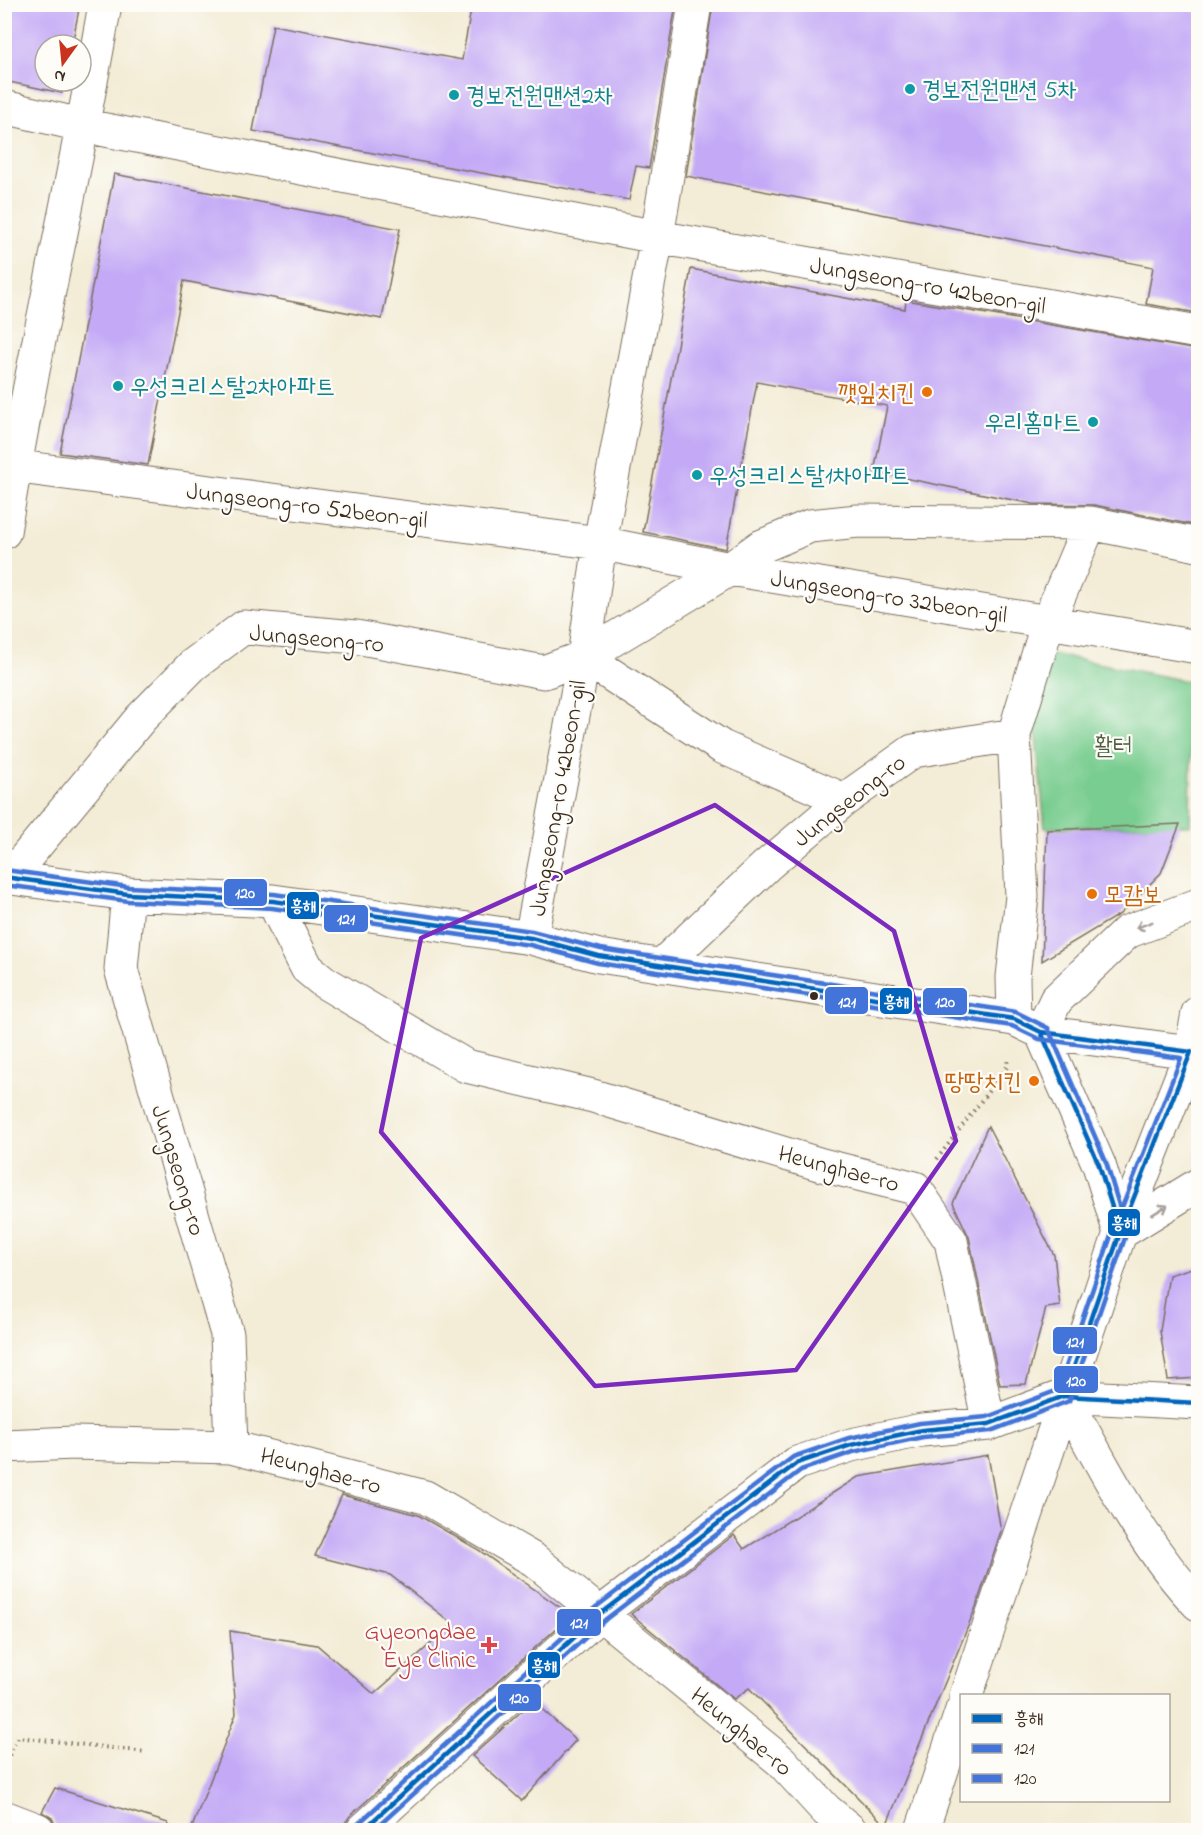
<svg xmlns="http://www.w3.org/2000/svg" width="1203" height="1835" viewBox="0 0 1203 1835" font-family="'Indie Flower','Poor Story',sans-serif">
  <style>
    .green { fill: #79cd90; stroke: #5a7c57; stroke-width: 1.5 }
    .building { fill: #c4aaf6 }
    .lines { fill: none; stroke-linecap: round; stroke-linejoin: round }
    .minor-casing { stroke: #7b6e5e; stroke-width: 35 }
    .path { stroke: #7b6e5e; stroke-width: 4; stroke-dasharray: 1.5 4.5; stroke-linecap: butt }
    .minor { stroke: #fff; stroke-width: 33 }
    .bus-1-casing { stroke: #fdfcf7; stroke-width: 9 }
    .bus-2-casing { stroke: #fdfcf7; stroke-width: 9 }
    .bus-3-casing { stroke: #fdfcf7; stroke-width: 9 }
    .bus-1 { stroke: #0065bd; stroke-width: 4.5 }
    .bus-2 { stroke: #4374d9; stroke-width: 4.5 }
    .bus-3 { stroke: #4374d9; stroke-width: 4.5 }
    .oneway { stroke: #a79f9a }
    .marked { fill: none; stroke: #7b2cbf; stroke-width: 4.5; stroke-linejoin: round }
    .culture-dot { fill: #0f9aa8; stroke: #fdfcf7; stroke-width: 2 }
    .food-dot { fill: #e8710a; stroke: #fdfcf7; stroke-width: 2 }
    .bus-dot { fill: #3b2a1e; stroke: #fdfcf7; stroke-width: 2 }
    .health-dot { fill: #e0444e; stroke: #fdfcf7; stroke-width: 2 }
    .labels { text-anchor: middle; stroke-width: 4.5; stroke-linejoin: round; paint-order: stroke }
    .culture-label { font-size: 24px; fill: #0d838f; stroke: #fdfcf7; text-anchor: start }
    .street-label { font-size: 24px; fill: #3b2a1e; stroke: #fdfcf7 }
    .food-label { font-size: 24px; fill: #c56008; stroke: #fdfcf7; text-anchor: end }
    .park-label { font-size: 24px; fill: #4e5b40; stroke: #fdfcf7 }
    .health-label { font-size: 24px; fill: #be3a42; stroke: #fdfcf7; text-anchor: end }
    .line-badge { stroke: #fdfcf7; stroke-width: 2 }
    .badge-label { font-size: 16px; text-anchor: middle; font-weight: bold; fill: #fff }
  </style>
  <rect width="100%" height="100%" fill="#fdfcf7"/>
  <filter id="ink" filterUnits="userSpaceOnUse"><feTurbulence type="fractalNoise" baseFrequency=".0167" numOctaves="2"/><feDisplacementMap in="SourceGraphic" scale="12" xChannelSelector="R" yChannelSelector="G"/><feConvolveMatrix kernelMatrix="1 2 1 2 8 2 1 2 1" color-interpolation-filters="sRGB"/></filter>
  <filter id="wash" filterUnits="userSpaceOnUse"><feTurbulence type="fractalNoise" baseFrequency=".008" numOctaves="4" result="noise"/><feDisplacementMap in="SourceGraphic" scale="24" xChannelSelector="R" yChannelSelector="G"/><feGaussianBlur stdDeviation="1.35" result="paint"/><feColorMatrix in="noise" values="0 0 0 0 0 0 0 0 0 0 0 0 0 0 0 0 0 1.4 0 .05"/><feComposite in="paint" operator="in"/></filter>
  <g filter="url(#wash)">
    <rect width="100%" height="100%" fill="#f3ecd6"/>
    <!-- green -->
    <path class="green" d="M 1052,654 L 1192,682 L 1190,825 L 1045,828 L 1035,728 Z"/>
    <g id="blocks">
      <!-- building -->
      <path class="building" d="M 4,4 L 80,4 L 72,45 L 45,45 L 45,81 L 65,81 L 62,93 L 4,81 Z
        M 472,4 L 676,4 L 649,168 L 636,166 L 629,200 L 253,131 L 273,25 L 462,60 Z
        M 713,4 L 1161,4 L 1198,12 L 1198,313 L 1146,304 L 1153,267 L 686,176 Z
        M 114,174 L 400,229 L 382,319 L 184,281 L 148,465 L 60,453 Z
        M 691,269 L 905,309 L 906,300 L 1198,350 L 1198,526 L 1094,505 L 1033,504 L 874,472 L 887,406 L 757,382 L 726,549 L 643,532 Z
        M 1180,824 L 1161,873 L 1120,914 L 1042,961 L 1047,830 Z
        M 988,1126 L 1054,1255 L 1060,1306 L 1046,1308 L 1026,1384 L 1000,1385 L 969,1237 L 953,1203 Z
        M 1198,1266 L 1198,1378 L 1168,1380 L 1160,1331 L 1169,1275 Z
        M 988,1455 L 1001,1531 L 976,1607 L 886,1826 L 749,1688 L 734,1699 L 631,1614 L 734,1535 L 744,1549 L 858,1477 Z
        M 342,1495 L 418,1515 L 477,1549 L 571,1615 L 350,1816 L 340,1830 L 191,1830 L 236,1714 L 230,1631 L 317,1645 L 374,1694 L 453,1624 L 390,1575 L 315,1556 Z
        M 533,1701 L 576,1740 L 522,1801 L 472,1756 Z
        M 55,1788 L 168,1823 L 167,1830 L 65,1830 L 56,1827 L 52,1818 L 42,1812 Z"/>
    </g>
  </g>
  <g filter="url(#ink)">
    <use href="#blocks" fill-opacity="0" stroke="#7b6e5e" stroke-width="1.5"/>
    <g class="lines">
      <!-- minor casing -->
      <g class="minor-casing">
        <path id="minor" d="M 4,107 L 85,126 L 657,237 L 1198,332
          M 4,465 L 600,543 L 730,569 L 1198,647
          M 4,532 C 32,355 75,181 105,4
          M 584,657 L 722,747 L 844,800
          M 4,877 L 128,894 L 273,901 L 531,938 L 599,956 L 1014,1019 L 1041,1032 L 1198,1053
          M 9,878 L 141,718 L 193,665 L 244,627 L 356,637 L 544,672 L 584,657 L 730,569 L 760,547 L 810,526 L 858,521 L 1090,523 L 1198,545
          M 128,894 L 121,969 L 227,1334 L 231,1447
          M 273,901 L 307,968 L 324,982 L 466,1066 L 593,1096 L 822,1165 L 915,1188 L 951,1241 L 989,1424
          M 531,938 L 584,657 L 600,543 L 657,237 L 695,4
          M 661,966 L 766,866 L 844,800 L 913,751 L 1014,735
          M 1014,1019 L 1013,977 L 1022,896 L 1014,735 L 1048,622 L 1090,523
          M 1120,1233 L 1099,1165 L 1041,1032 L 1056,1000 L 1127,932 L 1198,905
          M 1120,1233 L 1198,1185
          M 1064,1396 C 1104,1468 1142,1545 1198,1604
          M 4,1446 L 74,1443 L 231,1447 L 425,1497 L 534,1560 L 781,1761 L 826,1810 L 850,1830
          M 966,1696 L 1120,1233 L 1191,1052 L 1198,1013
          M 4,1817 L 38,1830
          M 363,1830 L 601,1613 L 797,1463 L 851,1445 L 922,1430 L 989,1424 L 1064,1396 L 1198,1403
          M 922,1830 L 962,1710"/>
      </g>
      <!-- path -->
      <path class="path" d="M 937,1159 L 1007,1067 L 1008,1058
        M 4,1766 L 18,1737 L 146,1752"/>
      <!-- minor -->
      <use href="#minor" class="minor"/>
      <!-- bus-1 casing -->
      <g class="bus-1-casing">
        <path id="bus-1" d="M 4,877 L 128,894 L 273,901 L 531,938 L 599,956 L 1014,1019 L 1041,1032 L 1191,1052
          M 1041,1032 L 1099,1165 L 1120,1233
          M 1064,1396 L 1120,1233 L 1191,1052
          M 363,1830 L 601,1613 L 797,1463 L 851,1445 L 922,1430 L 989,1424 L 1064,1396 L 1198,1403"/>
      </g>
      <!-- bus-2 casing -->
      <g class="bus-2-casing">
        <path id="bus-2" d="M 4,885 L 128,901 L 272,908 L 530,945 L 598,963 L 1012,1026 L 1039,1039 L 1181,1058 L 1113,1230 L 1058,1390 L 987,1417 L 920,1423 L 849,1438 L 793,1457 L 596,1607 L 358,1824"/>
      </g>
      <!-- bus-3 casing -->
      <g class="bus-3-casing">
        <path id="bus-3" d="M 5,870 L 129,887 L 274,894 L 532,931 L 601,949 L 1016,1012 L 1048,1028 L 1106,1162 L 1127,1232 L 1069,1401 L 991,1431 L 923,1437 L 853,1452 L 801,1470 L 606,1619 L 374,1830"/>
      </g>
      <!-- bus-1 -->
      <use href="#bus-1" class="bus-1"/>
      <!-- bus-2 -->
      <use href="#bus-2" class="bus-2"/>
      <!-- bus-3 -->
      <use href="#bus-3" class="bus-3"/>
    </g>
    <!-- one-way arrows -->
    <defs><path id="oneway-shaft" d="M-6 0H5M1.5-3L5.5 0L1.5 3" fill="none" stroke-width="1.6" stroke-linecap="round" stroke-linejoin="round" transform="scale(1.5)"/></defs>
    <g class="oneway">
      <use href="#oneway-shaft" transform="translate(1144 925) rotate(159)"/>
      <use href="#oneway-shaft" transform="translate(1160 1210) rotate(-31)"/>
    </g>
  </g>
  <!-- marked area -->
  <path class="marked" d="M 715,805 L 894,931 L 956,1141 L 796,1370 L 595,1386 L 381,1132 L 421,938 Z"/>
  <!-- markers -->
  <g class="culture-dot">
    <circle cx="910" cy="89" r="6"/>
    <circle cx="454" cy="95" r="6"/>
    <circle cx="118" cy="386" r="6"/>
    <circle cx="1093" cy="422" r="6"/>
    <circle cx="697" cy="475" r="6"/>
  </g>
  <g class="food-dot">
    <circle cx="927" cy="392" r="6"/>
    <circle cx="1092" cy="894" r="6"/>
    <circle cx="1034" cy="1081" r="6"/>
  </g>
  <circle class="bus-dot" cx="814" cy="996" r="5"/>
  <path class="health-dot" d="M486 1636h6v6h6v6h-6v6h-6v-6h-6v-6h6z"/>
  <g class="labels">
    <!-- culture labels -->
    <g class="culture-label">
      <text x="922" y="97">경보전원맨션 5차</text>
      <text x="466" y="103">경보전원맨션2차</text>
      <text x="130" y="394">우성크리스탈2차아파트</text>
      <text x="1081" y="430" text-anchor="end">우리홈마트</text>
      <text x="709" y="483">우성크리스탈1차아파트</text>
    </g>
    <!-- street labels -->
    <g class="street-label">
      <text transform="translate(928 285) rotate(10)" y="8">Jungseong-ro 42beon-gil</text>
      <text transform="translate(307 505) rotate(7)" y="8">Jungseong-ro 52beon-gil</text>
      <text transform="translate(889 596) rotate(9)" y="8">Jungseong-ro 32beon-gil</text>
      <text transform="translate(317 638) rotate(5)" y="8">Jungseong-ro</text>
      <text transform="translate(557 798) rotate(-80)" y="8">Jungseong-ro 42beon-gil</text>
      <text transform="translate(849 800) rotate(-38)" y="8">Jungseong-ro</text>
      <text transform="translate(839 1168) rotate(15)" y="8">Heunghae-ro</text>
      <text transform="translate(179 1170) rotate(73)" y="8">Jungseong-ro</text>
      <text transform="translate(321 1470) rotate(15)" y="8">Heunghae-ro</text>
      <text transform="translate(742 1731) rotate(40)" y="8">Heunghae-ro</text>
    </g>
    <!-- food labels -->
    <g class="food-label">
      <text x="915" y="400">깻잎치킨</text>
      <text x="1104" y="902" text-anchor="start">모캄보</text>
      <text x="1022" y="1089">땅땅치킨</text>
    </g>
    <!-- park labels -->
    <g class="park-label">
      <text x="1113" y="753">활터</text>
    </g>
    <!-- health labels -->
    <g class="health-label">
      <text x="476" y="1639">Gyeongdae<tspan x="476" dy="28">Eye Clinic</tspan></text>
    </g>
  </g>
  <g class="line-badge">
    <rect x="223" y="878" width="45" height="29" rx="6" fill="#4374d9"/>
    <rect x="286" y="891" width="34" height="29" rx="6" fill="#0065bd"/>
    <rect x="323" y="904" width="46" height="29" rx="6" fill="#4374d9"/>
    <rect x="824" y="986" width="45" height="29" rx="6" fill="#4374d9"/>
    <rect x="879" y="987" width="34" height="28" rx="6" fill="#0065bd"/>
    <rect x="922" y="987" width="46" height="29" rx="6" fill="#4374d9"/>
    <rect x="1107" y="1208" width="34" height="29" rx="6" fill="#0065bd"/>
    <rect x="1052" y="1326" width="46" height="29" rx="6" fill="#4374d9"/>
    <rect x="1053" y="1365" width="46" height="29" rx="6" fill="#4374d9"/>
    <rect x="556" y="1608" width="46" height="29" rx="6" fill="#4374d9"/>
    <rect x="527" y="1651" width="34" height="28" rx="6" fill="#0065bd"/>
    <rect x="497" y="1683" width="45" height="29" rx="6" fill="#4374d9"/>
  </g>
  <g class="badge-label">
    <text x="245" y="898">120</text>
    <text x="303" y="911">흥해</text>
    <text x="346" y="924">121</text>
    <text x="847" y="1007">121</text>
    <text x="896" y="1007">흥해</text>
    <text x="945" y="1007">120</text>
    <text x="1124" y="1228">흥해</text>
    <text x="1075" y="1347">121</text>
    <text x="1076" y="1386">120</text>
    <text x="579" y="1628">121</text>
    <text x="544" y="1671">흥해</text>
    <text x="519" y="1703">120</text>
  </g>
  <!-- margin -->
  <rect width="1203" height="1835" fill="none" stroke="#fdfcf7" stroke-width="24"/>
  <!-- legend -->
  <rect x="960" y="1694" width="210" height="108" fill="#fdfcf7" stroke="#afa8a0" stroke-width="1.5"/>
  <rect x="972" y="1714" width="30" height="9" fill="#0065bd" stroke="#afa8a0" stroke-width="1.5"/>
  <text x="1014" y="1724" font-size="18" fill="#3b2a1e">흥해</text>
  <rect x="972" y="1744" width="30" height="9" fill="#4374d9" stroke="#afa8a0" stroke-width="1.5"/>
  <text x="1014" y="1754" font-size="18" fill="#3b2a1e">121</text>
  <rect x="972" y="1774" width="30" height="9" fill="#4374d9" stroke="#afa8a0" stroke-width="1.5"/>
  <text x="1014" y="1784" font-size="18" fill="#3b2a1e">120</text>
  <!-- north arrow -->
  <g transform="translate(63 63) rotate(195)"><circle r="28" fill="#fdfcf7" stroke="#afa8a0" stroke-width="1.5"/>
  <path d="M0-4.5L10 22L0 15L-10 22Z" fill="#c8321e"/>
  <text y="-9" font-size="16" font-weight="bold" text-anchor="middle" fill="#3b2a1e">N</text>
  </g>
</svg>
